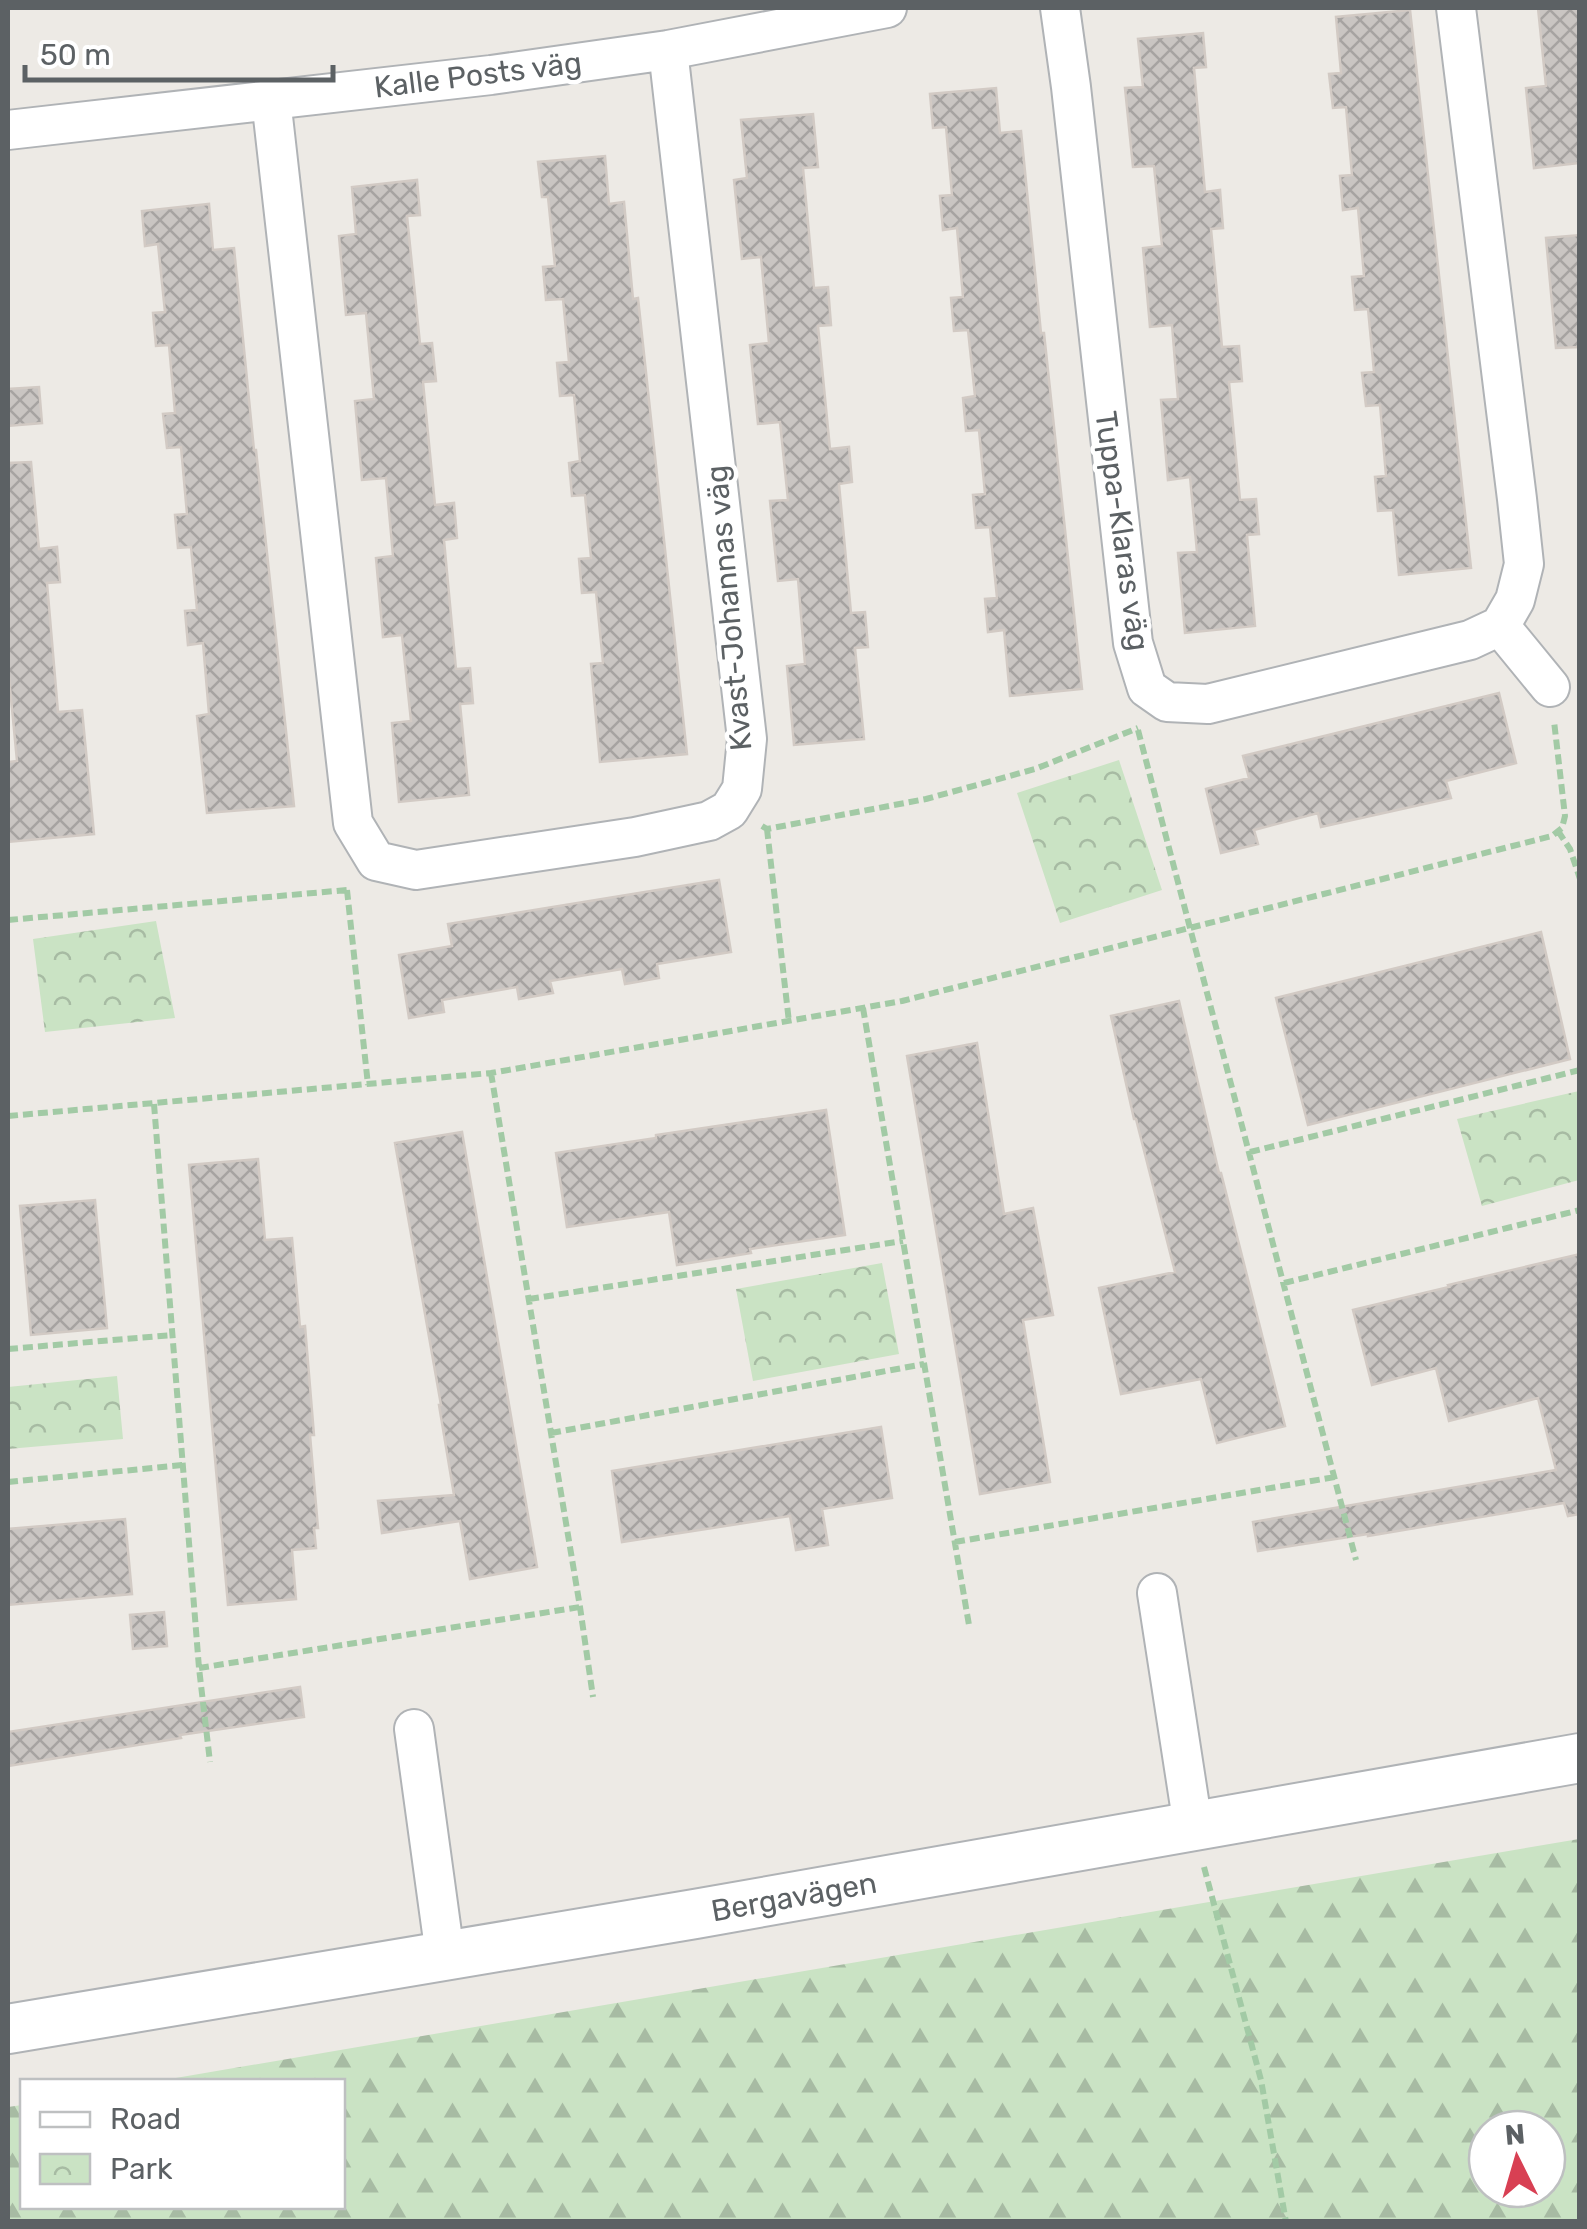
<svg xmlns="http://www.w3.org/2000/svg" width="1587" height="2229" viewBox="0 0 1587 2229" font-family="Rubik,sans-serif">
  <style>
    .forest { fill: url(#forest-firs); fill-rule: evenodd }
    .park { fill: url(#park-crowns) }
    .building { fill: url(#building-cross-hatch); stroke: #d2cac4; stroke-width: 2.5 }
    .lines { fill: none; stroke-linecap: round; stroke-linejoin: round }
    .minor-casing { stroke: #b0b3b6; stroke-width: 42 }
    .tertiary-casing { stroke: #b0b3b6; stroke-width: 52 }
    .path { stroke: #a2caa5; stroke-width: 6; stroke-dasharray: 10 5; stroke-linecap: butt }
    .minor { stroke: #fff; stroke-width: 38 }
    .tertiary { stroke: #fff; stroke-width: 48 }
    .labels { text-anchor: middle; stroke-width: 9; stroke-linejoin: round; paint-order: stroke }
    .street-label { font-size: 30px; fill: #5c6164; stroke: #fff }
  </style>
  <defs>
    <pattern id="forest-firs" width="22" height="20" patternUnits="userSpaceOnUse" patternTransform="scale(2.5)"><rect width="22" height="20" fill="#cae3c4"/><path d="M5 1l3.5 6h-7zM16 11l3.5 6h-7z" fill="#a7bba3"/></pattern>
    <pattern id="park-crowns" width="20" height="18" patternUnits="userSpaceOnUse" patternTransform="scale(2.5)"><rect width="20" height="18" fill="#cae3c4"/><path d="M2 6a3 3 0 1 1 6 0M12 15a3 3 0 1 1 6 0" fill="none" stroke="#a7bba3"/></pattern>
    <pattern id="building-cross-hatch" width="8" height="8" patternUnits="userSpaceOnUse" patternTransform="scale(2.5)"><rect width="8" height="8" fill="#c9c5c2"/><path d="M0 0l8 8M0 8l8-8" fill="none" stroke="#a6a3a1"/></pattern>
  </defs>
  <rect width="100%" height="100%" fill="#edeae5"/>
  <!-- forest -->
  <path class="forest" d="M 1579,1839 L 1579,2221 L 8,2221 L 8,2107 L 22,2105 L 22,2206 L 342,2206 L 342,2082 L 158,2081 ZM 1487,2129 L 1547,2129 L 1547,2189 L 1487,2189 Z"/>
  <!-- park -->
  <path class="park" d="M 1119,760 L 1162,890 L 1060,923 L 1017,793 Z
    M 156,921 L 175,1018 L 45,1032 L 33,939 Z
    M 1579,1091 L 1579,1180 L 1482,1206 L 1457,1119 Z
    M 882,1263 L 899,1354 L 753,1381 L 736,1289 Z
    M 117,1376 L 123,1439 L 8,1449 L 8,1387 Z"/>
  <!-- building -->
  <path class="building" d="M 1538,8 L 1580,8 L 1580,163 L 1534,168 L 1526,88 L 1546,86 Z
    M 1410,10 L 1471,568 L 1399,575 L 1393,510 L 1378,511 L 1375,477 L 1386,476 L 1380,405 L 1366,406 L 1362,373 L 1374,372 L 1368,309 L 1355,310 L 1352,277 L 1364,276 L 1358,208 L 1343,210 L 1340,176 L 1352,175 L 1346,107 L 1333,108 L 1329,74 L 1341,73 L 1336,17 Z
    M 1203,33 L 1206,67 L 1194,68 L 1205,192 L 1220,190 L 1223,228 L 1211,229 L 1222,347 L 1239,346 L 1242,381 L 1229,382 L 1240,500 L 1256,499 L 1259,534 L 1247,535 L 1255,626 L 1185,633 L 1178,553 L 1197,552 L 1190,477 L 1168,480 L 1161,400 L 1178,399 L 1172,325 L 1150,327 L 1143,248 L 1162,246 L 1154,166 L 1133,167 L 1125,88 L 1143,87 L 1138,39 Z
    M 996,88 L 1000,133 L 1021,131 L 1041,333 L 1044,333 L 1082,689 L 1010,696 L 1004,630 L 988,632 L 985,599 L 997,598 L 990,527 L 976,528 L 973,495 L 985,494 L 979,430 L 966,431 L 963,398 L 975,396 L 968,330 L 954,331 L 951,298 L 963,297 L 957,228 L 943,230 L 940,196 L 952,195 L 946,127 L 933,128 L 930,94 Z
    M 813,114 L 818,167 L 803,168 L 814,288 L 828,287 L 831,325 L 818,326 L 830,449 L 849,447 L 852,482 L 839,484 L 851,613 L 865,612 L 868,647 L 855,648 L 864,739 L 794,745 L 787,666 L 805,664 L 798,579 L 778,581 L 770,501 L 788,500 L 780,422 L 758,424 L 750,345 L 769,343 L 761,257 L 742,259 L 734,180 L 747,178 L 741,120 Z
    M 605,156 L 609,204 L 624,202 L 633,299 L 638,298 L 687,754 L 600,762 L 591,664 L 603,663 L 596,592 L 582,593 L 579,559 L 591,558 L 585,495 L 572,496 L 569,463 L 580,461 L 574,395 L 560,396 L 557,363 L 569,362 L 563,299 L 546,300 L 543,267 L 555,266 L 548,197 L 542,197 L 538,162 Z
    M 417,180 L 420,215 L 407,216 L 420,344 L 432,343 L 436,381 L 423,382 L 435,505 L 454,503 L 457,538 L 444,540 L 456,669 L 470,668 L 473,703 L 460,704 L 469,795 L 399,802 L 392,723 L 411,721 L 402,635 L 383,637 L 376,558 L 393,556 L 386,478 L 362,480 L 355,401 L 374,399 L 366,313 L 346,315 L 339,236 L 356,234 L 352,187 Z
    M 209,204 L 213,250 L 234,248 L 254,450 L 256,450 L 294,806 L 207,813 L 197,716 L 209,714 L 203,643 L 188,645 L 185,611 L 197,610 L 191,547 L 178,548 L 175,515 L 187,514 L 181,447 L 167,448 L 163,414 L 175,413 L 169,345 L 156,346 L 153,313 L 165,312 L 158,244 L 145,246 L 142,211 Z
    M 1580,235 L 1580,347 L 1556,348 L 1546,238 Z
    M 39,387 L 42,423 L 8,426 L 8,389 Z
    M 31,462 L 39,549 L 57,547 L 60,582 L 47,583 L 58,712 L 82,710 L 94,834 L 8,842 L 8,762 L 17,761 L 8,667 L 8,463 Z
    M 1499,693 L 1516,763 L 1446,781 L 1451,798 L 1321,827 L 1318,813 L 1254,830 L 1258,844 L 1221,853 L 1206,789 L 1249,778 L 1243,756 Z
    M 719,880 L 731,952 L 657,964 L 659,978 L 625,984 L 622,969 L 550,981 L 553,993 L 519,999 L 517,987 L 442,1000 L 444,1012 L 409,1018 L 399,955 L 452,946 L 448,924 Z
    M 1541,932 L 1570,1059 L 1308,1125 L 1276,998 Z
    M 1179,1001 L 1219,1173 L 1221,1173 L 1285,1426 L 1217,1443 L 1201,1379 L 1121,1394 L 1099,1288 L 1175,1272 L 1136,1119 L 1134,1119 L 1111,1016 Z
    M 977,1043 L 1004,1214 L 1033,1208 L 1053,1315 L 1023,1320 L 1050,1482 L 980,1494 L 907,1056 Z
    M 826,1110 L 845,1235 L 750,1249 L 751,1253 L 677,1265 L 669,1212 L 567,1227 L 556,1153 L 656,1138 L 656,1135 Z
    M 462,1132 L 537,1567 L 470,1579 L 460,1521 L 382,1533 L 378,1501 L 454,1495 L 439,1405 L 441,1405 L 395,1143 Z
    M 258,1159 L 265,1240 L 292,1238 L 300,1327 L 305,1326 L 314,1435 L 310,1435 L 318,1528 L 314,1528 L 316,1548 L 292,1550 L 296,1599 L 228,1605 L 189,1165 Z
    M 95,1200 L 107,1328 L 31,1335 L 20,1206 Z
    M 1580,1254 L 1580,1514 L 1568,1516 L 1564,1503 L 1368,1536 L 1368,1534 L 1258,1551 L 1253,1522 L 1556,1470 L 1538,1398 L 1449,1421 L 1436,1368 L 1372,1385 L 1353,1310 L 1449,1287 L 1448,1285 Z
    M 881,1427 L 892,1498 L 822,1509 L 828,1545 L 796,1550 L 790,1516 L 622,1542 L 612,1471 Z
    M 125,1519 L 132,1594 L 8,1605 L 8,1529 Z
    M 164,1612 L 167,1646 L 133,1649 L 130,1615 Z
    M 300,1687 L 304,1717 L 180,1735 L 181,1738 L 8,1766 L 8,1732 Z"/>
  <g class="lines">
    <!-- minor casing -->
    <g class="minor-casing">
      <path id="minor" d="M 1060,8 L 1071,87 L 1133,643 L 1147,688 L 1167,702 L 1208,704 L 1470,640 L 1500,626 L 1515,600 L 1524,564 L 1517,499 L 1456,8
        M 271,99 L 353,823 L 376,861 L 416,870 L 635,837 L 709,821 L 729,810 L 742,789 L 747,739 L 668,50
        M 8,130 L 491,75 L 668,50 L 887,8
        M 1500,626 L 1550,687
        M 1157,1593 L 1193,1826
        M 414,1729 L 445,1955"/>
    </g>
    <!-- tertiary casing -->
    <g class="tertiary-casing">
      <path id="tertiary" d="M 8,2029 L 695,1914 L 1580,1758"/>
    </g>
    <!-- path -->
    <path class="path" d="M 1138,730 L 1356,1560
      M 762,826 L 767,829 L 926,799 L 1035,769 L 1138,728
      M 767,829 L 789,1022
      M 1558,831 L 1570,849 L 1580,879
      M 347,890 L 368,1085
      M 8,920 L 347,890 L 349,888
      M 863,1008 L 969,1625
      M 491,1073 L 580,1607 L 593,1697
      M 154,1104 L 199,1668 L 210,1762
      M 8,1116 L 491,1073 L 902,1001 L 1552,836 L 1562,828 L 1565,816 L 1554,721
      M 1250,1152 L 1580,1070
      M 1284,1283 L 1580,1210
      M 529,1299 L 903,1241
      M 8,1349 L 172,1335
      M 551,1433 L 924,1364
      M 8,1482 L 183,1465
      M 955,1542 L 1335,1477
      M 199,1668 L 580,1607
      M 1204,1867 L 1261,2080 L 1286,2222"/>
    <!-- minor -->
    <use href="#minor" class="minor"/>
    <!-- tertiary -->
    <use href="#tertiary" class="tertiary"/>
  </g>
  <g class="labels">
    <!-- street labels -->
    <g class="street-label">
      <text transform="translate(478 75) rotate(-7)" y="10">Kalle Posts väg</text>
      <text transform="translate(1122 531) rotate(82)" y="10">Tuppa-Klaras väg</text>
      <text transform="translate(729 608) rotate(-95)" y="10">Kvast-Johannas väg</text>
      <text transform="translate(794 1897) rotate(-10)" y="10">Bergavägen</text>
    </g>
  </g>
  <!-- border -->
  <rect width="1587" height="2229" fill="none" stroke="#5c6164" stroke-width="20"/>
  <!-- legend -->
  <rect x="20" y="2079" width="325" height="130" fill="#ffffff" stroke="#bec0c1" stroke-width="2.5"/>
  <rect x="40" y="2112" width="50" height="15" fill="#ffffff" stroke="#bec0c1" stroke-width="2.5"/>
  <text x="110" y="2129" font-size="30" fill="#5c6164">Road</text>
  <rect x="40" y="2154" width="50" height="30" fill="url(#park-crowns)" stroke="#bec0c1" stroke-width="2.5"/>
  <text x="110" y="2179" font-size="30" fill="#5c6164">Park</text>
  <!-- north arrow -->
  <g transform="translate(1517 2159) rotate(355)"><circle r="48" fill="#ffffff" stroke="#bec0c1" stroke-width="2.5"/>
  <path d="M0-8L18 38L0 25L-18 38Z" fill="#d84053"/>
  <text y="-15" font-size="28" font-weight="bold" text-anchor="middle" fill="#5c6164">N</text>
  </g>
  <!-- scale -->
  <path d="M25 65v15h308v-15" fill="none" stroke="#5c6164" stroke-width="5"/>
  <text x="40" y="65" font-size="30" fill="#5c6164" stroke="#ffffff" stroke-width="8" paint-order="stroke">50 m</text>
</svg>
